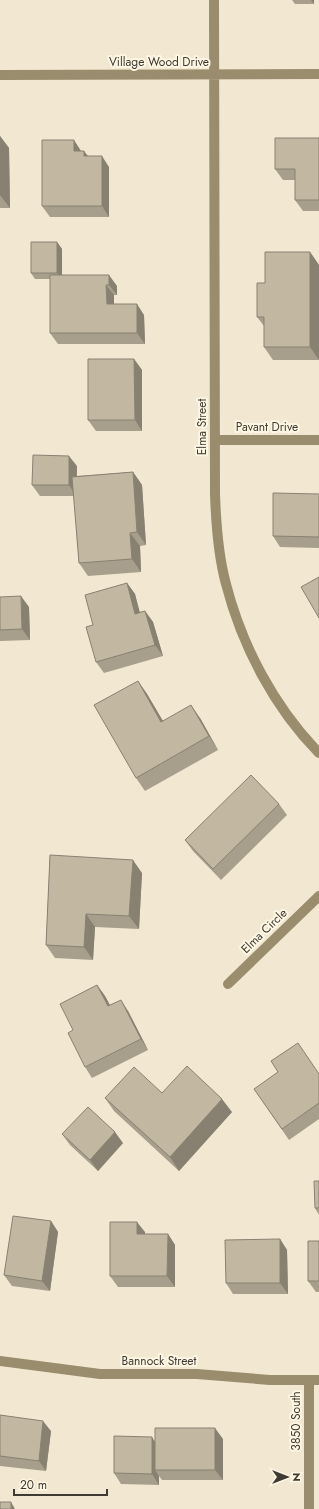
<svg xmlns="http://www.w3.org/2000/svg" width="319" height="1509" viewBox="0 0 319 1509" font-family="Jost,sans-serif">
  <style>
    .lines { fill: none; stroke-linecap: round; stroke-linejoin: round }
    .minor { stroke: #9a8d6d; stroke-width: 10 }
    .wall { fill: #a79e8b }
    .shaded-wall { fill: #888171 }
    .building { fill: #c2b8a2; stroke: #888171 }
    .labels { text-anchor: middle; stroke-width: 4; stroke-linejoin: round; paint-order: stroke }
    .street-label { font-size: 12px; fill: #3f3b32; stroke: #fdf6e3 }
  </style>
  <rect width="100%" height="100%" fill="#f2e8d1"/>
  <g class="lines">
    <!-- minor -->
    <path class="minor" d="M 214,0 L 215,494 C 216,524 218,555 226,584 C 242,646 274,707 319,753
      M 0,75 L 319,74
      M 215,440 L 319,440
      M 228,984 L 319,896
      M 0,1361 L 100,1374 L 197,1374 L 270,1380 L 319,1380
      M 309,1380 L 309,1509"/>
  </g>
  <!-- wall -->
  <path class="wall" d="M 292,0 L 314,0 L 314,4 L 295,4 Z
    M 0,136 L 9,148 L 10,208 L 0,208 Z
    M 319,138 L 319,211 L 303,211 L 295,200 L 295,180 L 283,180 L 275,169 Z
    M 81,151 L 84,151 L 88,156 L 109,167 L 109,217 L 50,217 L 42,206 Z
    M 57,242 L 62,249 L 62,275 L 117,286 L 117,295 L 114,295 L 114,304 L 144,315 L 145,344 L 58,344 L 50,333 L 50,279 L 35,279 L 31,273 Z
    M 310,252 L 319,265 L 319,360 L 273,360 L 264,347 L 264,326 L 257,317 L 265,283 Z
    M 134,359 L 142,370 L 142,431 L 96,431 L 88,420 Z
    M 77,466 L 77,476 L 133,472 L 142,485 L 146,545 L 140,546 L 141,572 L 88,576 L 79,563 L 74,496 L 40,496 L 32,485 Z
    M 319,494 L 319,548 L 280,547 L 273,536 Z
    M 127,583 L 135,594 L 139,612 L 145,611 L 153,622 L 163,656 L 104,673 L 96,662 L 93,625 Z
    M 0,597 L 29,607 L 30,640 L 0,641 Z
    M 138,681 L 147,694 L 163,721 L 200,718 L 218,750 L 145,791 L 136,778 Z
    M 279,804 L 287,815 L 221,880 L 193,851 L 185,840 Z
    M 50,855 L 142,873 L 139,929 L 95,927 L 93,960 L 55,958 L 46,945 Z
    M 97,985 L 105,996 L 110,1005 L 128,1011 L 148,1050 L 92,1078 L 85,1067 L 73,1030 Z
    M 319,1074 L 319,1119 L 289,1140 L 254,1089 Z
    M 162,1093 L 232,1112 L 179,1171 L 114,1111 L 105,1098 Z
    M 62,1134 L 123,1143 L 98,1171 L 70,1145 Z
    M 319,1181 L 319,1215 L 315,1208 Z
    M 51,1221 L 58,1232 L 50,1291 L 12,1286 L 4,1275 Z
    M 145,1232 L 145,1234 L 168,1234 L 175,1245 L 175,1287 L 118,1287 L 110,1276 Z
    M 280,1239 L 287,1250 L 288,1294 L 233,1294 L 226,1283 Z
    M 319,1241 L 319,1292 L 316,1292 L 308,1281 Z
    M 0,1415 L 51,1431 L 46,1471 L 0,1466 Z
    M 223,1439 L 223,1480 L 162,1480 L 159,1476 L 159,1485 L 121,1484 L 114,1473 L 155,1441 Z"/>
  <!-- shaded-wall -->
  <path class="shaded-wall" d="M 311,0 L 314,0 L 314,4 Z
    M 0,136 L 9,148 L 10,208 L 0,195 Z
    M 74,140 L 81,151 L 74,151 Z
    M 84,151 L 92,162 L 84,156 Z
    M 102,156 L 109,167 L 109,217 L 102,206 Z
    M 57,242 L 62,249 L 62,279 L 57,273 Z
    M 310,252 L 319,265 L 319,360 L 310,347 Z
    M 109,275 L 117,286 L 117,295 L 109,285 Z
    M 106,285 L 114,295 L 114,315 L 107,304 Z
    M 137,304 L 144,315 L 145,344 L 137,333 Z
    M 134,359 L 142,370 L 142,431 L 135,420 Z
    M 69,456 L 77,466 L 76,496 L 69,485 Z
    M 133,472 L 142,485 L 146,545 L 137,532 Z
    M 130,533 L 140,546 L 141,572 L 132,559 Z
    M 127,583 L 135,594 L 143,624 L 135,614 Z
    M 21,596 L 29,607 L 30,640 L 22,629 Z
    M 145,611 L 153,622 L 163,656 L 155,645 Z
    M 138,681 L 147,694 L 171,735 L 161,722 Z
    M 191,705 L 200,718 L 218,750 L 209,736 Z
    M 133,860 L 142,873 L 139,929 L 129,916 Z
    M 86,914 L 95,927 L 93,960 L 84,947 Z
    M 97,985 L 105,996 L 116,1017 L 108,1006 Z
    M 121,1000 L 128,1011 L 148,1050 L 141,1039 Z
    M 222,1099 L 232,1112 L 179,1171 L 170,1157 Z
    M 115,1132 L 123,1143 L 98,1171 L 90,1160 Z
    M 51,1221 L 58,1232 L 50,1291 L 42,1281 Z
    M 137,1222 L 145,1232 L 145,1245 L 137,1234 Z
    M 168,1234 L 175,1245 L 175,1287 L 167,1276 Z
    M 280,1239 L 287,1250 L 288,1294 L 280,1283 Z
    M 43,1421 L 51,1431 L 46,1471 L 39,1461 Z
    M 215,1428 L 223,1439 L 223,1480 L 215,1470 Z
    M 152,1437 L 159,1448 L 155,1470 L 159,1476 L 159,1485 L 152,1474 Z
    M 11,1502 L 15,1509 L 11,1509 Z"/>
  <!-- building -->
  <path class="building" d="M 275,138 L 319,138 L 319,200 L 295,200 L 295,169 L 275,169 Z
    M 42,140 L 74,140 L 74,151 L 84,151 L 84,156 L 102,156 L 102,206 L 42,206 Z
    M 31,242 L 57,242 L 57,273 L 31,273 Z
    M 265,252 L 310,252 L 310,347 L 264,347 L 264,317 L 257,317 L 257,283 L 265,283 Z
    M 50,275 L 109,275 L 109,285 L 106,285 L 107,304 L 137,304 L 137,333 L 50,333 Z
    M 88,359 L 134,359 L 135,420 L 88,420 Z
    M 33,455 L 69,456 L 69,485 L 32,485 Z
    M 133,472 L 137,532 L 130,533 L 132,559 L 79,563 L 72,477 Z
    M 273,493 L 319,494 L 319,537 L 273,536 Z
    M 319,577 L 319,618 L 301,587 Z
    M 127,583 L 135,614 L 145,611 L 155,645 L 96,662 L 86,627 L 93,625 L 85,595 Z
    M 21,596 L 22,629 L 0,630 L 0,597 Z
    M 138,681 L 161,722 L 191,705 L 209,736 L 136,778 L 94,705 Z
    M 251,775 L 279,804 L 213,869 L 185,840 Z
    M 50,855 L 133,860 L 129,916 L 86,914 L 84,947 L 46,945 Z
    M 97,985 L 108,1006 L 121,1000 L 141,1039 L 85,1067 L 68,1033 L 73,1030 L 60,1004 Z
    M 298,1043 L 319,1074 L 319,1103 L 282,1129 L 254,1089 L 278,1072 L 271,1061 Z
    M 187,1066 L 222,1099 L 170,1157 L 105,1098 L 134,1067 L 162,1093 Z
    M 88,1107 L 115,1132 L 90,1160 L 62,1134 Z
    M 314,1181 L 319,1181 L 319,1208 L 315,1208 Z
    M 13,1216 L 51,1221 L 42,1281 L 4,1275 Z
    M 110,1222 L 137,1222 L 137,1234 L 168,1234 L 167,1276 L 110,1276 Z
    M 280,1239 L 280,1283 L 226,1283 L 225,1240 Z
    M 308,1241 L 319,1241 L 319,1281 L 308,1281 Z
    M 0,1415 L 43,1421 L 39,1461 L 0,1456 Z
    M 155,1428 L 215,1428 L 215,1470 L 155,1470 Z
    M 114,1436 L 152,1437 L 152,1474 L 114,1473 Z
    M 0,1502 L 11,1502 L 11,1509 L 0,1509 Z"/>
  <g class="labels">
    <!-- street labels -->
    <g class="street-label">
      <text x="159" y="66">Village Wood Drive</text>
      <text transform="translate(202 427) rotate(-90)" y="4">Elma Street</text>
      <text x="267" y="431">Pavant Drive</text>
      <text transform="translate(264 931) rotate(-44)" y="4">Elma Circle</text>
      <text x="159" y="1365">Bannock Street</text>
      <text transform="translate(296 1421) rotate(-90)" y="4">3850 South</text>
    </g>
  </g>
  <!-- north arrow -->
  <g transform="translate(287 1477) rotate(90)" stroke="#fdf6e3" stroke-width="3" paint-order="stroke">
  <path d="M0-3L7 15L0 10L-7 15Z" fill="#3f3b32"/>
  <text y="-6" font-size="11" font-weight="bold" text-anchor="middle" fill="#3f3b32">N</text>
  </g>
  <!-- scale -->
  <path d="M14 1489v6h93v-6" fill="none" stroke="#3f3b32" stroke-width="2"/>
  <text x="20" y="1489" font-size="12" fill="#3f3b32" stroke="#fdf6e3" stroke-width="3" paint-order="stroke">20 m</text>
</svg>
